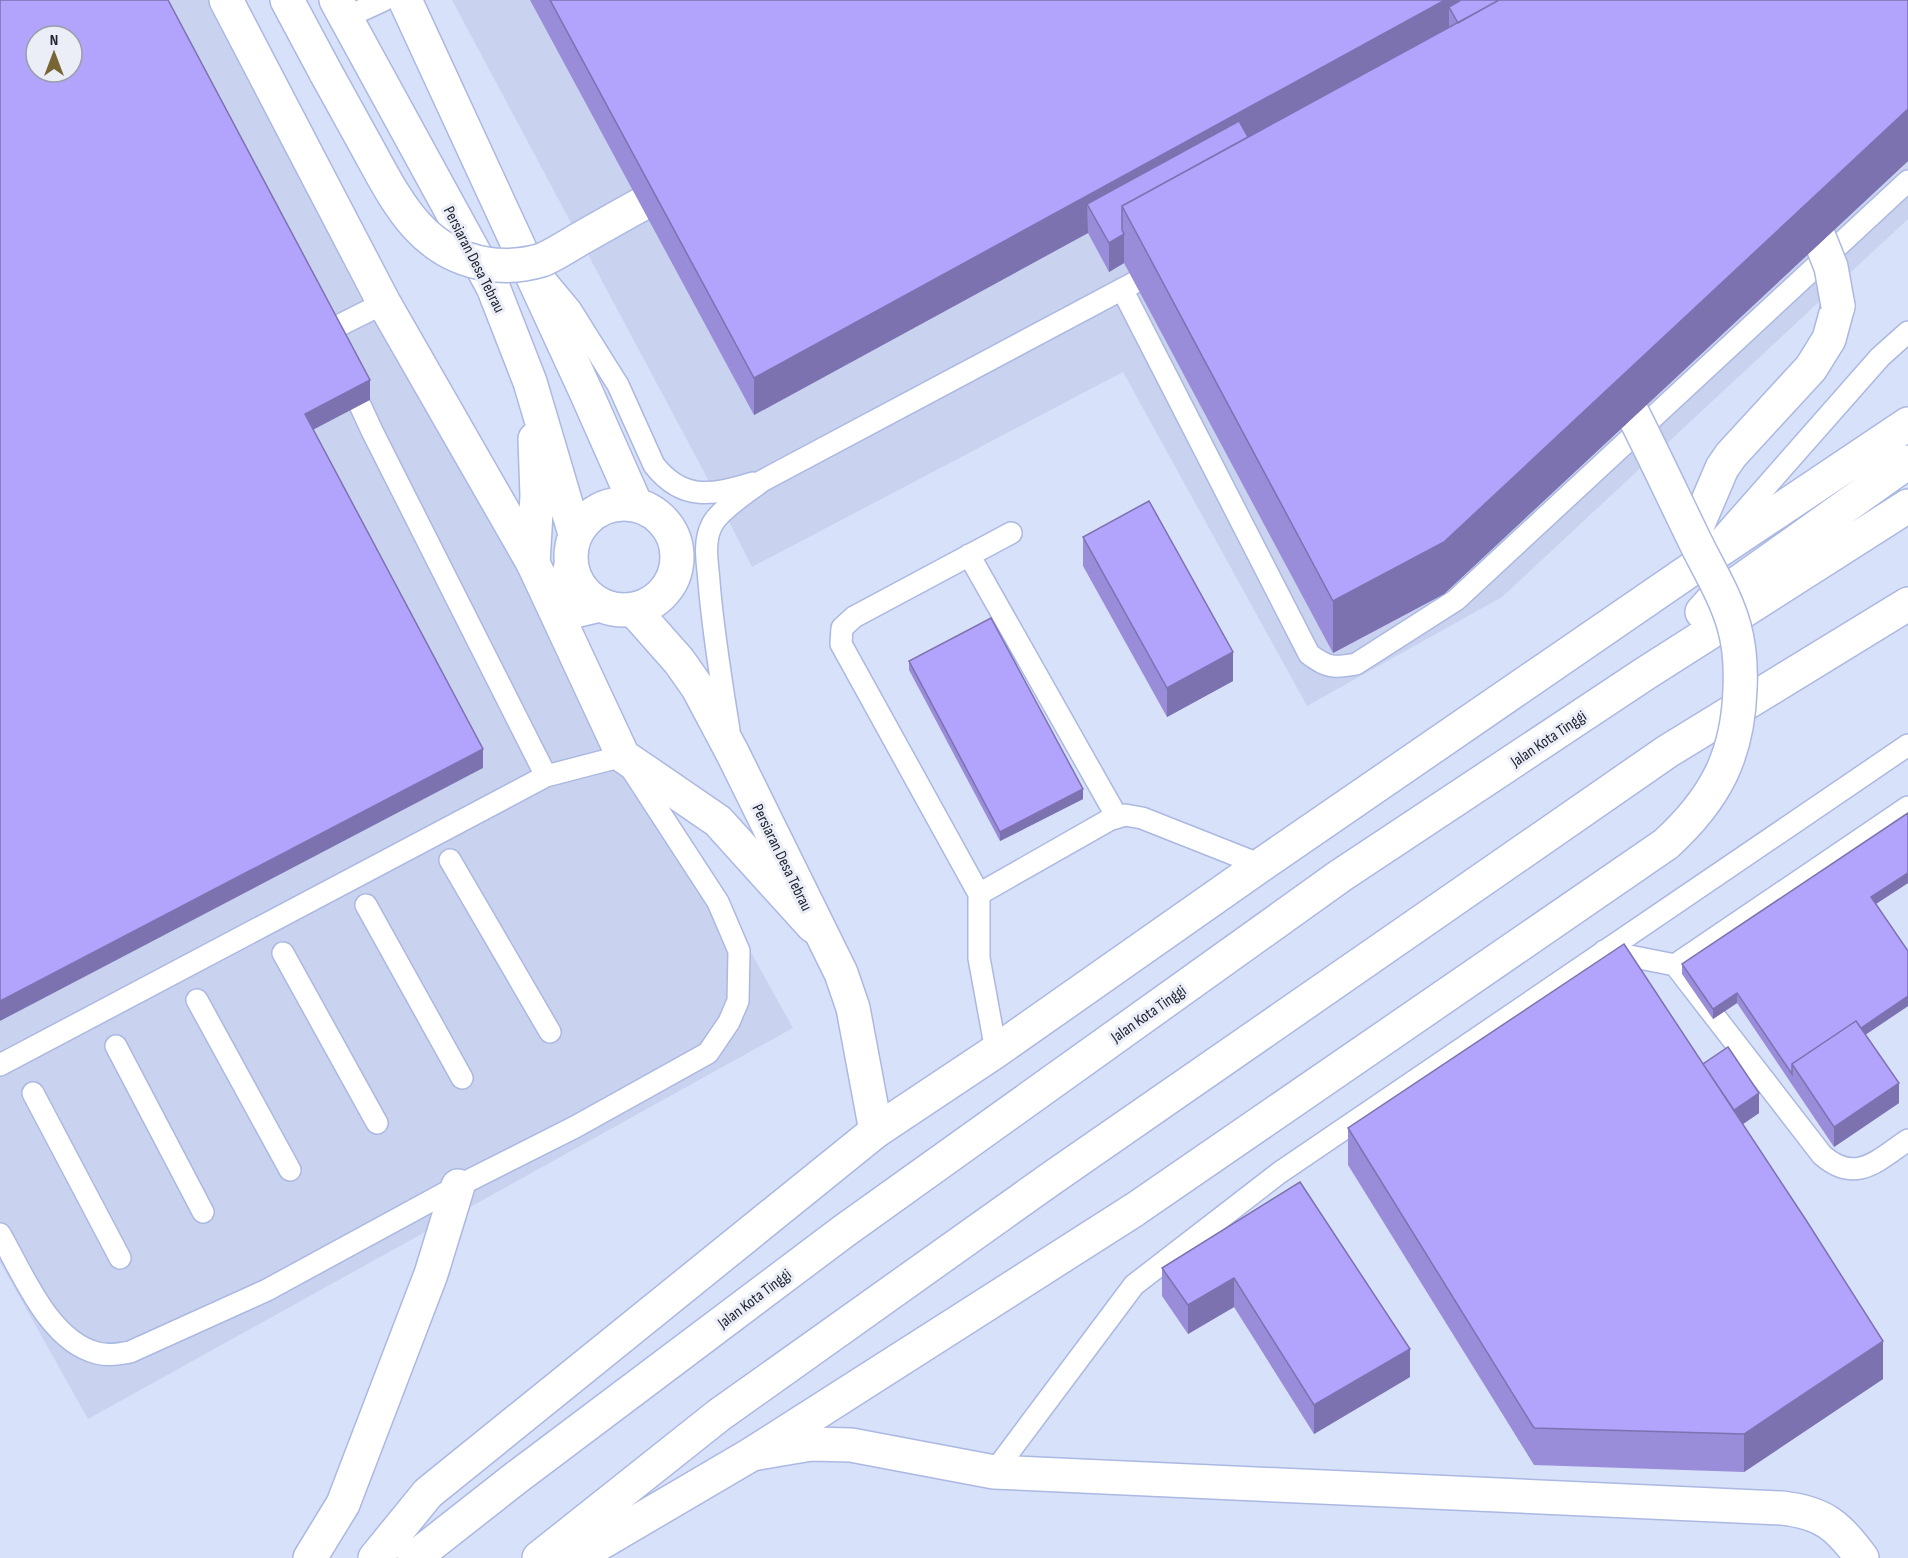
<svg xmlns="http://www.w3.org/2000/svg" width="1908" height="1558" viewBox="0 0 1908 1558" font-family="'Sofia Sans Condensed',sans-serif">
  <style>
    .built { fill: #c9d3ef; fill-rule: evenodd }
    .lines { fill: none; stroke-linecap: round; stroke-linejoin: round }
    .service-casing { stroke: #abb8e1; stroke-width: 24 }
    .minor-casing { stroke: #abb8e1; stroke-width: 36 }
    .tertiary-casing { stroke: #abb8e1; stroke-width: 36 }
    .trunk-casing { stroke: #abb8e1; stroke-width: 36 }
    .service { stroke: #fff; stroke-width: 21 }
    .minor { stroke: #fff; stroke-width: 33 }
    .tertiary { stroke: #fff; stroke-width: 33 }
    .trunk { stroke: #fff; stroke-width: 33 }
    .minor-bridge-casing { stroke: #abb8e1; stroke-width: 36; stroke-linecap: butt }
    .trunk-bridge-casing { stroke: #abb8e1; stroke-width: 36; stroke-linecap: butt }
    .minor-bridge { stroke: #fff; stroke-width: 33 }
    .trunk-bridge { stroke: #fff; stroke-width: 33 }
    .wall { fill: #998cd9 }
    .shaded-wall { fill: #7d72b0 }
    .building { fill: #b2a3fc; stroke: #7d72b0; stroke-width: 1.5; fill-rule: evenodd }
    .labels { text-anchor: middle; stroke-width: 6; stroke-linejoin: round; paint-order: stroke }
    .street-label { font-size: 16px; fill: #202534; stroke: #eceef7 }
  </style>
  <rect width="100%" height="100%" fill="#d8e1fa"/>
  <!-- built -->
  <path class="built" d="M 0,0 L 222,0 L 793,1028 L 88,1419 L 0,1262 ZM 36,36 L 72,36 L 72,72 L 36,72 Z
    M 452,0 L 1908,0 L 1908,219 L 1502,597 L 1307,706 L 1123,372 L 752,567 L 703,470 Z"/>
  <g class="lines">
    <!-- service casing -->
    <g class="service-casing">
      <path id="service" d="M 345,18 L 384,0
        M 542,275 L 571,310 L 618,385 L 654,465 C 683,502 713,495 753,483
        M 1122,289 L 1309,654 C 1327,668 1334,668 1356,664 L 1456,600 L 1908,181
        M 320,321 L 326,332 L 384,303
        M 348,379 L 372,431 L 546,776
        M 1719,540 L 1880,357 L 1908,332
        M 969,555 L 1117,817
        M 729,730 C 721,680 713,632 709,582 C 708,565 703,544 711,527 C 717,511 748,492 762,481 L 1160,269
        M 450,860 L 550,1032
        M 979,894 L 841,644 L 842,628 L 854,617 L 1011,533
        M 366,905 L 462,1078
        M 1604,951 L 1675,965 L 1908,807
        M 283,953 L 377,1123
        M 1675,965 L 1822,1155 C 1856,1185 1878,1160 1908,1140
        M 197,1000 L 290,1170
        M 116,1046 L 203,1212
        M 996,1051 L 979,958 L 979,894 L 1109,820 L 1125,815 L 1142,818 L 1261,865
        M 0,1065 L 546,776 L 623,756 L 718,902 L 739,951 L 738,1001 L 729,1022 L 708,1053 L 575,1127 L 458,1186 L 267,1290 L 130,1352 C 119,1354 108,1356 97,1353 C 49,1341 23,1274 0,1234
        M 33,1093 L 120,1258
        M 994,1472 L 1134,1285 L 1279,1173 L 1908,745"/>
    </g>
    <!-- minor casing -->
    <g class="minor-casing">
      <path id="minor" d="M 226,0 L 384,303 L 533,563 L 623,756 L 718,821 L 813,926
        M 287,0 L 326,73
        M 571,566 L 558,615 L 600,605
        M 752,1454 L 811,1444 L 851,1445 L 994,1472 L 1782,1508 C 1824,1513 1837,1525 1862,1558"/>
    </g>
    <!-- tertiary casing -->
    <g class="tertiary-casing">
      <path id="tertiary" d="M 336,0 L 493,287 L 530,382 L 575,534
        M 405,0 L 586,392 L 636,505
        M571 557a53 53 0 1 1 106 0a53 53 0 1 1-106 0Z
        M 533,563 L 537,496 L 535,439
        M 633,609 L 679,661 L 698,688 L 733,754 L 841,973 L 853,1008 L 876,1131"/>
    </g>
    <!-- trunk casing -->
    <g class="trunk-casing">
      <path id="trunk" d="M 1693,536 L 1722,468 L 1731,455 L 1811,368 L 1829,339 L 1838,306
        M 1702,612 L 1711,602 L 1908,462
        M 310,1558 L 343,1504 L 431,1274 L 458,1186
        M 375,1558 L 428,1493 L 876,1131 L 996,1051 L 1261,865 L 1696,566 L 1908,424
        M 414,1558 L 517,1477 L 844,1231 L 1340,876 L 1646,673 L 1908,506
        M 539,1558 L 719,1415 L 1052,1178 L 1668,751 L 1908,604
        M 575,1558 L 752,1454 L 1134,1210"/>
    </g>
    <!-- service -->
    <use href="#service" class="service"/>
    <!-- minor -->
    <use href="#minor" class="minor"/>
    <!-- tertiary -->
    <use href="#tertiary" class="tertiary"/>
    <!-- trunk -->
    <use href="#trunk" class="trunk"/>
    <!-- minor-bridge casing -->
    <g class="minor-bridge-casing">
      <path id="minor-bridge" d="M 326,73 C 340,98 354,124 368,149 C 397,202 422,254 487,264 C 505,267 525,265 542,260 C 554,255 566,247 578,240 C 599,228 620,216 642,204"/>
    </g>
    <!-- trunk-bridge casing -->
    <g class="trunk-bridge-casing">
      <path id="trunk-bridge" d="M 1817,232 L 1831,267 L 1838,306
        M 1134,1210 L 1666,844 C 1715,799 1738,756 1740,689 C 1741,668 1740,647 1734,626 C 1725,594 1706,565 1692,535 C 1672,494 1653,453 1632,412"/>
    </g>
    <!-- minor-bridge -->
    <use href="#minor-bridge" class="minor-bridge"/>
    <!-- trunk-bridge -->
    <use href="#trunk-bridge" class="trunk-bridge"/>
  </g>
  <!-- wall -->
  <path class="wall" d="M 530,0 L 1908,0 L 1908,161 L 1444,594 L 1333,653 L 1124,263 L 1109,272 L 1088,233 L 754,415 Z
    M 1083,537 L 1233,681 L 1167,717 L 1083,566 Z
    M 909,661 L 1083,799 L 1000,841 L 909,670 Z
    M 1908,813 L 1908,883 L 1876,904 L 1908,951 L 1908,1006 L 1865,1035 L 1899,1103 L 1834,1147 L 1737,1003 L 1713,1019 L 1682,974 L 1682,964 Z
    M 1703,1064 L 1759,1113 L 1743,1124 L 1883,1379 L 1744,1472 L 1534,1465 L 1348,1165 L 1348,1128 Z
    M 1300,1182 L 1410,1377 L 1314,1434 L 1234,1307 L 1188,1334 L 1162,1296 L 1162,1268 Z"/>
  <!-- shaded-wall -->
  <path class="shaded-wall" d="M 1445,0 L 1513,0 L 1449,7 L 1449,35 L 1122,206 L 1087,204 L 1088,233 L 754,415 L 754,378 Z
    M 1908,109 L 1908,161 L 1444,594 L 1333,653 L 1333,601 Z
    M 1124,234 L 1124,263 L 1109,272 L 1109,243 Z
    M 370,380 L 370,400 L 305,434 L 305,414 Z
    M 1233,652 L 1233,681 L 1167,717 L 1167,688 Z
    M 483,749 L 483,768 L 0,1021 L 0,1001 Z
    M 1083,789 L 1083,799 L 1000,841 L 1000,832 Z
    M 1908,873 L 1908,883 L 1871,907 L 1871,897 Z
    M 1737,993 L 1737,1003 L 1713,1019 L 1713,1009 Z
    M 1908,996 L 1908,1006 L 1801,1078 L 1796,1071 Z
    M 1899,1083 L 1899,1103 L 1834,1147 L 1834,1127 Z
    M 1759,1093 L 1759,1113 L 1730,1133 L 1730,1113 Z
    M 1234,1278 L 1234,1307 L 1188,1334 L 1188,1305 Z
    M 1883,1341 L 1883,1379 L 1744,1472 L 1744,1434 Z
    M 1410,1349 L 1410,1377 L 1314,1434 L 1314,1405 Z"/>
  <!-- building -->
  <path class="building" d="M 0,0 L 168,0 L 370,380 L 305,414 L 483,749 L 0,1001 ZM 36,36 L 72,36 L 72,72 L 36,72 Z
    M 550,0 L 1445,0 L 754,378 Z
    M 1461,0 L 1499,0 L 1458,23 L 1449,7 Z
    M 1499,0 L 1908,0 L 1908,109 L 1444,542 L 1333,601 L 1122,206 Z
    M 1239,121 L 1248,137 L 1122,206 L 1122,230 L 1124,234 L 1109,243 L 1087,204 Z
    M 1149,501 L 1233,652 L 1167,688 L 1083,537 Z
    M 991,618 L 1083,789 L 1000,832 L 909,661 Z
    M 1908,813 L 1908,873 L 1871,897 L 1908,951 L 1908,996 L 1861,1028 L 1856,1021 L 1792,1064 L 1792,1074 L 1737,993 L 1713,1009 L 1682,964 Z
    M 1624,944 L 1806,1220 L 1883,1341 L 1744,1434 L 1534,1428 L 1348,1128 Z
    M 1856,1021 L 1899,1083 L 1834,1127 L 1792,1064 Z
    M 1728,1047 L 1759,1093 L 1734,1110 L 1703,1064 Z
    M 1300,1182 L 1410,1349 L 1314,1405 L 1234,1278 L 1188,1305 L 1162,1268 Z"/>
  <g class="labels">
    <!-- street labels -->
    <g class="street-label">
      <text transform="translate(475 259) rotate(63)" y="6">Persiaran Desa Tebrau</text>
      <text transform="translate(1548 738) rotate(-34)" y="6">Jalan Kota Tinggi</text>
      <text transform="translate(783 857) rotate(64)" y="6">Persiaran Desa Tebrau</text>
      <text transform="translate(1148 1013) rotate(-35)" y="6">Jalan Kota Tinggi</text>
      <text transform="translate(754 1298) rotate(-37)" y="6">Jalan Kota Tinggi</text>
    </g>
  </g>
  <!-- north arrow -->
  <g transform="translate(54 54)"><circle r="28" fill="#eceef7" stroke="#9a9ea9" stroke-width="1.5"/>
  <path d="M0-4.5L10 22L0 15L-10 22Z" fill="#776634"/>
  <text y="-9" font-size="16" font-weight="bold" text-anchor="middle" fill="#202534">N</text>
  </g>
</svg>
